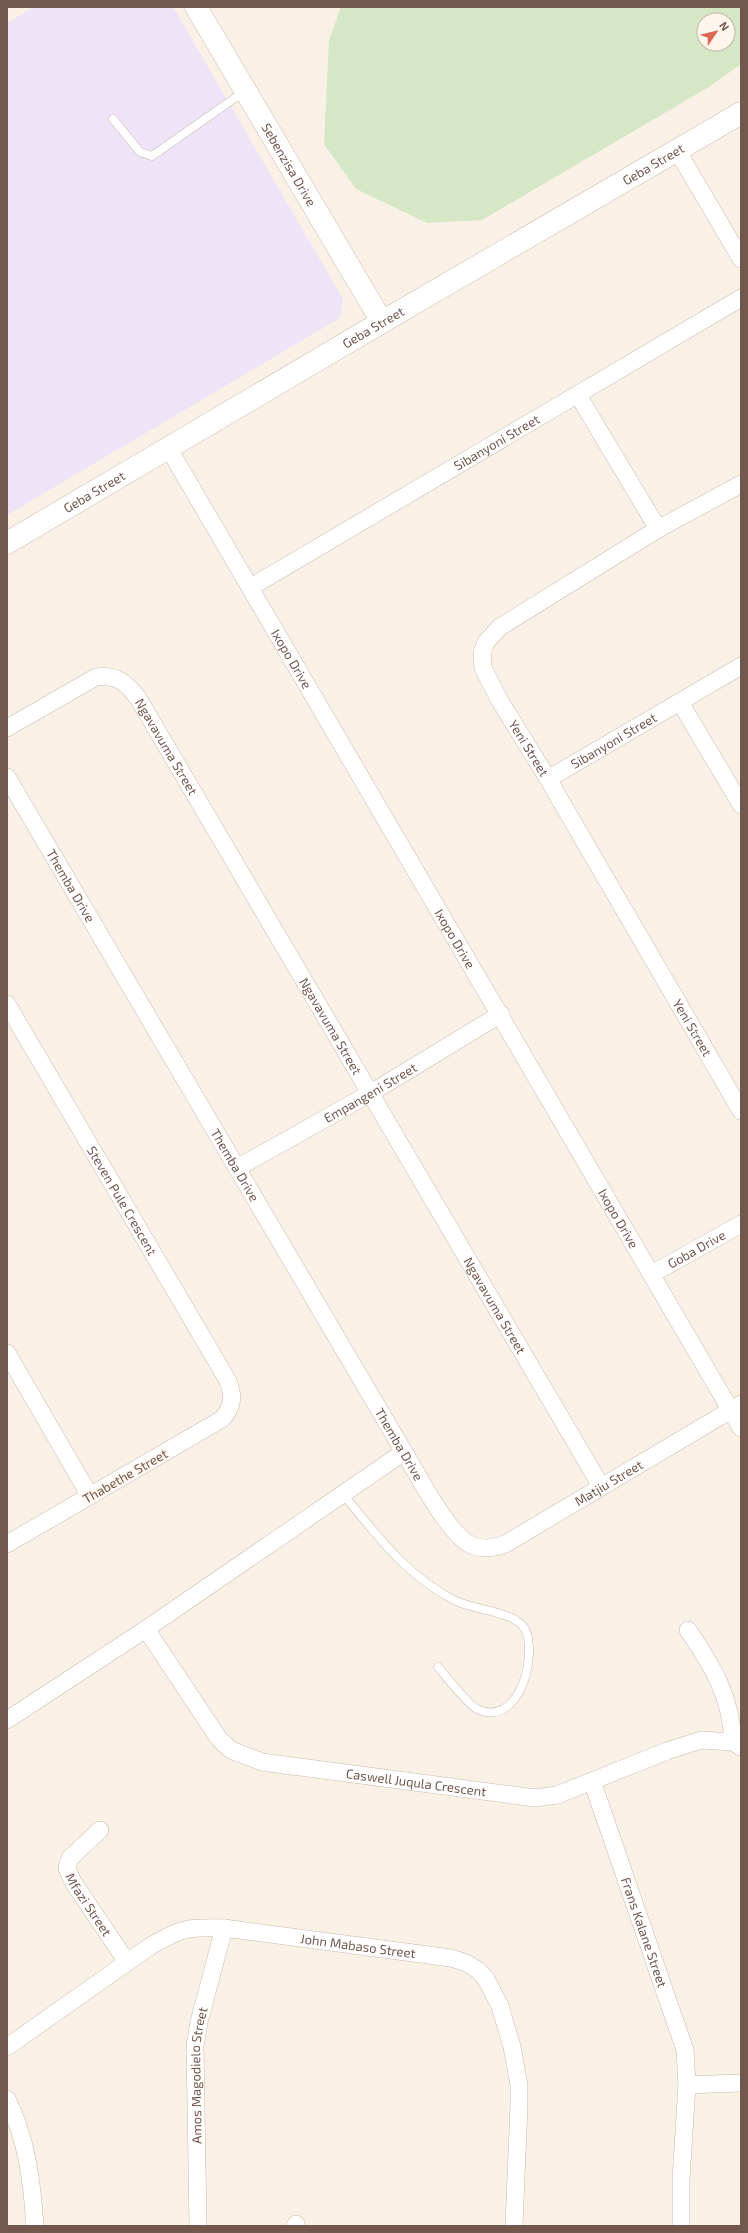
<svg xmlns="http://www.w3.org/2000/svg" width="748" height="2233" viewBox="0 0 748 2233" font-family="'Exo 2',sans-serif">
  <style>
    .education { fill: #eee3f7 }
    .green { fill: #d6e7c5; fill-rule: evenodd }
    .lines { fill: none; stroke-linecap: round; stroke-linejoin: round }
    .lane-casing { stroke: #cbb8ad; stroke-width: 9 }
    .street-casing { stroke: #cbb8ad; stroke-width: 18 }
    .secondary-casing { stroke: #d0baae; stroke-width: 23 }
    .lane { stroke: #fff; stroke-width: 8 }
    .street { stroke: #fff; stroke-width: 17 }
    .secondary { stroke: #fff; stroke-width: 22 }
    .labels { text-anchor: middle; stroke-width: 3; stroke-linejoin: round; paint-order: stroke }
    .street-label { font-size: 13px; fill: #72574d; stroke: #fef5ec }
  </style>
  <rect width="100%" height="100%" fill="#faf1e6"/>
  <!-- education -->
  <path class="education" d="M 34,7 L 173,7 L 343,299 L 340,318 L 7,515 L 7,23 Z"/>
  <!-- green -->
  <path class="green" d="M 341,7 L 741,7 L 741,64 L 709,87 L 482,220 L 427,223 L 356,189 L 324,144 L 329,40 ZM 704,20 L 728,20 L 728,44 L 704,44 Z"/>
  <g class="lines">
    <!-- lane casing -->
    <g class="lane-casing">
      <path id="lane" d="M 113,119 L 140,152 L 152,156 L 245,91
        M 342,1493 C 377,1535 406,1576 456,1601 C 473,1610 515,1611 525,1629 C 538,1656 519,1729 477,1709 C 468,1705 446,1676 438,1667"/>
    </g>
    <!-- street casing -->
    <g class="street-casing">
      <g id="street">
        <path d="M 677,150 L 741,259"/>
        <path d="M 578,395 L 658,529"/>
        <path id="s1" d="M 169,449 L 741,1428"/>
        <path id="s2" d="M 741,484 L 658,529 L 500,627 L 486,642 L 482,653 L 483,668 L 500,701 L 548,779 L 741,1111"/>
        <path id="s3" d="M 251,587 L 741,298"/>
        <path d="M 680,702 L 741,805"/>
        <path id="s4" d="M 7,728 L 96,677 C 117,674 126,683 138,698 L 601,1486"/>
        <path id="s5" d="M 7,777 L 404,1452 C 418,1475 448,1534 471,1545 C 482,1550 496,1548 507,1543 L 741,1404"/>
        <path id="s6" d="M 548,779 L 741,666"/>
        <path id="s7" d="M 7,1004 L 228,1381 C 234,1396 233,1407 222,1419 L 7,1544"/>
        <path id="s8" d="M 237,1168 L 369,1094 L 501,1014"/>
        <path id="s9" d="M 652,1274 L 741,1224"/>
        <path d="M 7,1353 L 90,1496"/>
        <path id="s10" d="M 146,1629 L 219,1739 L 231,1750 L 262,1762 L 535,1798 L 557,1795 L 667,1751 L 701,1740 L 733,1742 L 741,1747"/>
        <path d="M 688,1630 C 713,1667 731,1696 733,1742"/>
        <path d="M 7,1720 L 146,1629 L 404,1452"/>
        <path id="s11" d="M 592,1781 L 685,2050 L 687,2085 L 681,2179 L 681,2226"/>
        <path id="s12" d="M 100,1830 L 70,1858 L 67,1868 L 73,1882 L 127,1962"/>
        <path id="s13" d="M 7,2047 L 149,1947 C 181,1928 187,1927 224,1928 L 451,1958 L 466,1963 L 478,1970 L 486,1979 L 500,2006 L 512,2047 L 519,2085 L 519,2106 L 514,2226"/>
        <path d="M 687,2085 L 739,2083"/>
        <path d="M 7,2099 C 27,2139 32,2182 35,2226"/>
        <path id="s14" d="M 198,2226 L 195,2046 L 199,2022 L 224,1928"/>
        <path d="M 295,2226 L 296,2224"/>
      </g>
    </g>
    <!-- secondary casing -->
    <g class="secondary-casing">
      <g id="secondary">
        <path id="s15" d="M 196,7 L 382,322"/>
        <path id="s16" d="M 7,543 L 382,322 L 741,113"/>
      </g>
    </g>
    <!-- lane -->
    <use href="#lane" class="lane"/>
    <!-- street -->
    <use href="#street" class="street"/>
    <!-- secondary -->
    <use href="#secondary" class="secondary"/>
  </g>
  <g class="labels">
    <!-- street labels -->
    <g class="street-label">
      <text dy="5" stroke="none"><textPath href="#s15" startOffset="183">Sebenzisa Drive</textPath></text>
      <text dy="5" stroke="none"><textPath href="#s16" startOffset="749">Geba Street</textPath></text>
      <text dy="5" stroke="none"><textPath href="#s16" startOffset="425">Geba Street</textPath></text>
      <text dy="5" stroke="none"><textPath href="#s3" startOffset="285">Sibanyoni Street</textPath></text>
      <text dy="5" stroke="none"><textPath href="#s16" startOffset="101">Geba Street</textPath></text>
      <text dy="5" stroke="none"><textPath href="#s1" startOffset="243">Ixopo Drive</textPath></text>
      <text dy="5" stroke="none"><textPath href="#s6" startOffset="76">Sibanyoni Street</textPath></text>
      <text dy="5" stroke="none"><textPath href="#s4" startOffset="209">Ngavavuma Street</textPath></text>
      <text dy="5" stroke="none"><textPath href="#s2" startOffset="420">Yeni Street</textPath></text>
      <text dy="5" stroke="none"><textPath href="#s5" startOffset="126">Themba Drive</textPath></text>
      <text dy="5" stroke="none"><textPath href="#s1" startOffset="567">Ixopo Drive</textPath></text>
      <text dy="5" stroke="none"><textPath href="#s4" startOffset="533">Ngavavuma Street</textPath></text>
      <text dy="5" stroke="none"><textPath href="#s2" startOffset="744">Yeni Street</textPath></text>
      <text dy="5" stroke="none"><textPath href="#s8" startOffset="153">Empangeni Street</textPath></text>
      <text dy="5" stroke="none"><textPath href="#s5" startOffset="450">Themba Drive</textPath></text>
      <text dy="5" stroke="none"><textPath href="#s7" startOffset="228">Steven Pule Crescent</textPath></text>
      <text dy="5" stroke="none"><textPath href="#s1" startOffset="891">Ixopo Drive</textPath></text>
      <text dy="5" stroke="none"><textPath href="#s9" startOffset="51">Goba Drive</textPath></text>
      <text dy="5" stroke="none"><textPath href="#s4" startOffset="857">Ngavavuma Street</textPath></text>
      <text dy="5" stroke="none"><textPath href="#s5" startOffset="774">Themba Drive</textPath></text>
      <text transform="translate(125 1476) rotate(-30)" y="5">Thabethe Street</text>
      <text dy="5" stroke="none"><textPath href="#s5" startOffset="1054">Matjiu Street</textPath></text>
      <text dy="5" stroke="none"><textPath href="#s10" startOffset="337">Caswell Juqula Crescent</textPath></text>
      <text dy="5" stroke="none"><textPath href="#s12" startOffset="94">Mfazi Street</textPath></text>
      <text dy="5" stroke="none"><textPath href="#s11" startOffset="160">Frans Kalane Street</textPath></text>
      <text dy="5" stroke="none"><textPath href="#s13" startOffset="388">John Mabaso Street</textPath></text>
      <text dy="5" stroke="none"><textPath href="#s14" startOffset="151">Amos Magodielo Street</textPath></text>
    </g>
  </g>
  <!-- border -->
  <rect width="748" height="2233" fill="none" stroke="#72574d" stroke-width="16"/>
  <!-- north arrow -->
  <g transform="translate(716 32) rotate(55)"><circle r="19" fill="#fef5ec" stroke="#c6b6ac"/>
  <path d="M0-3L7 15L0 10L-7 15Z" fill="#db6755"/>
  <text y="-6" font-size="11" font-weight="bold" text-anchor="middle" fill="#72574d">N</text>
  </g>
</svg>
